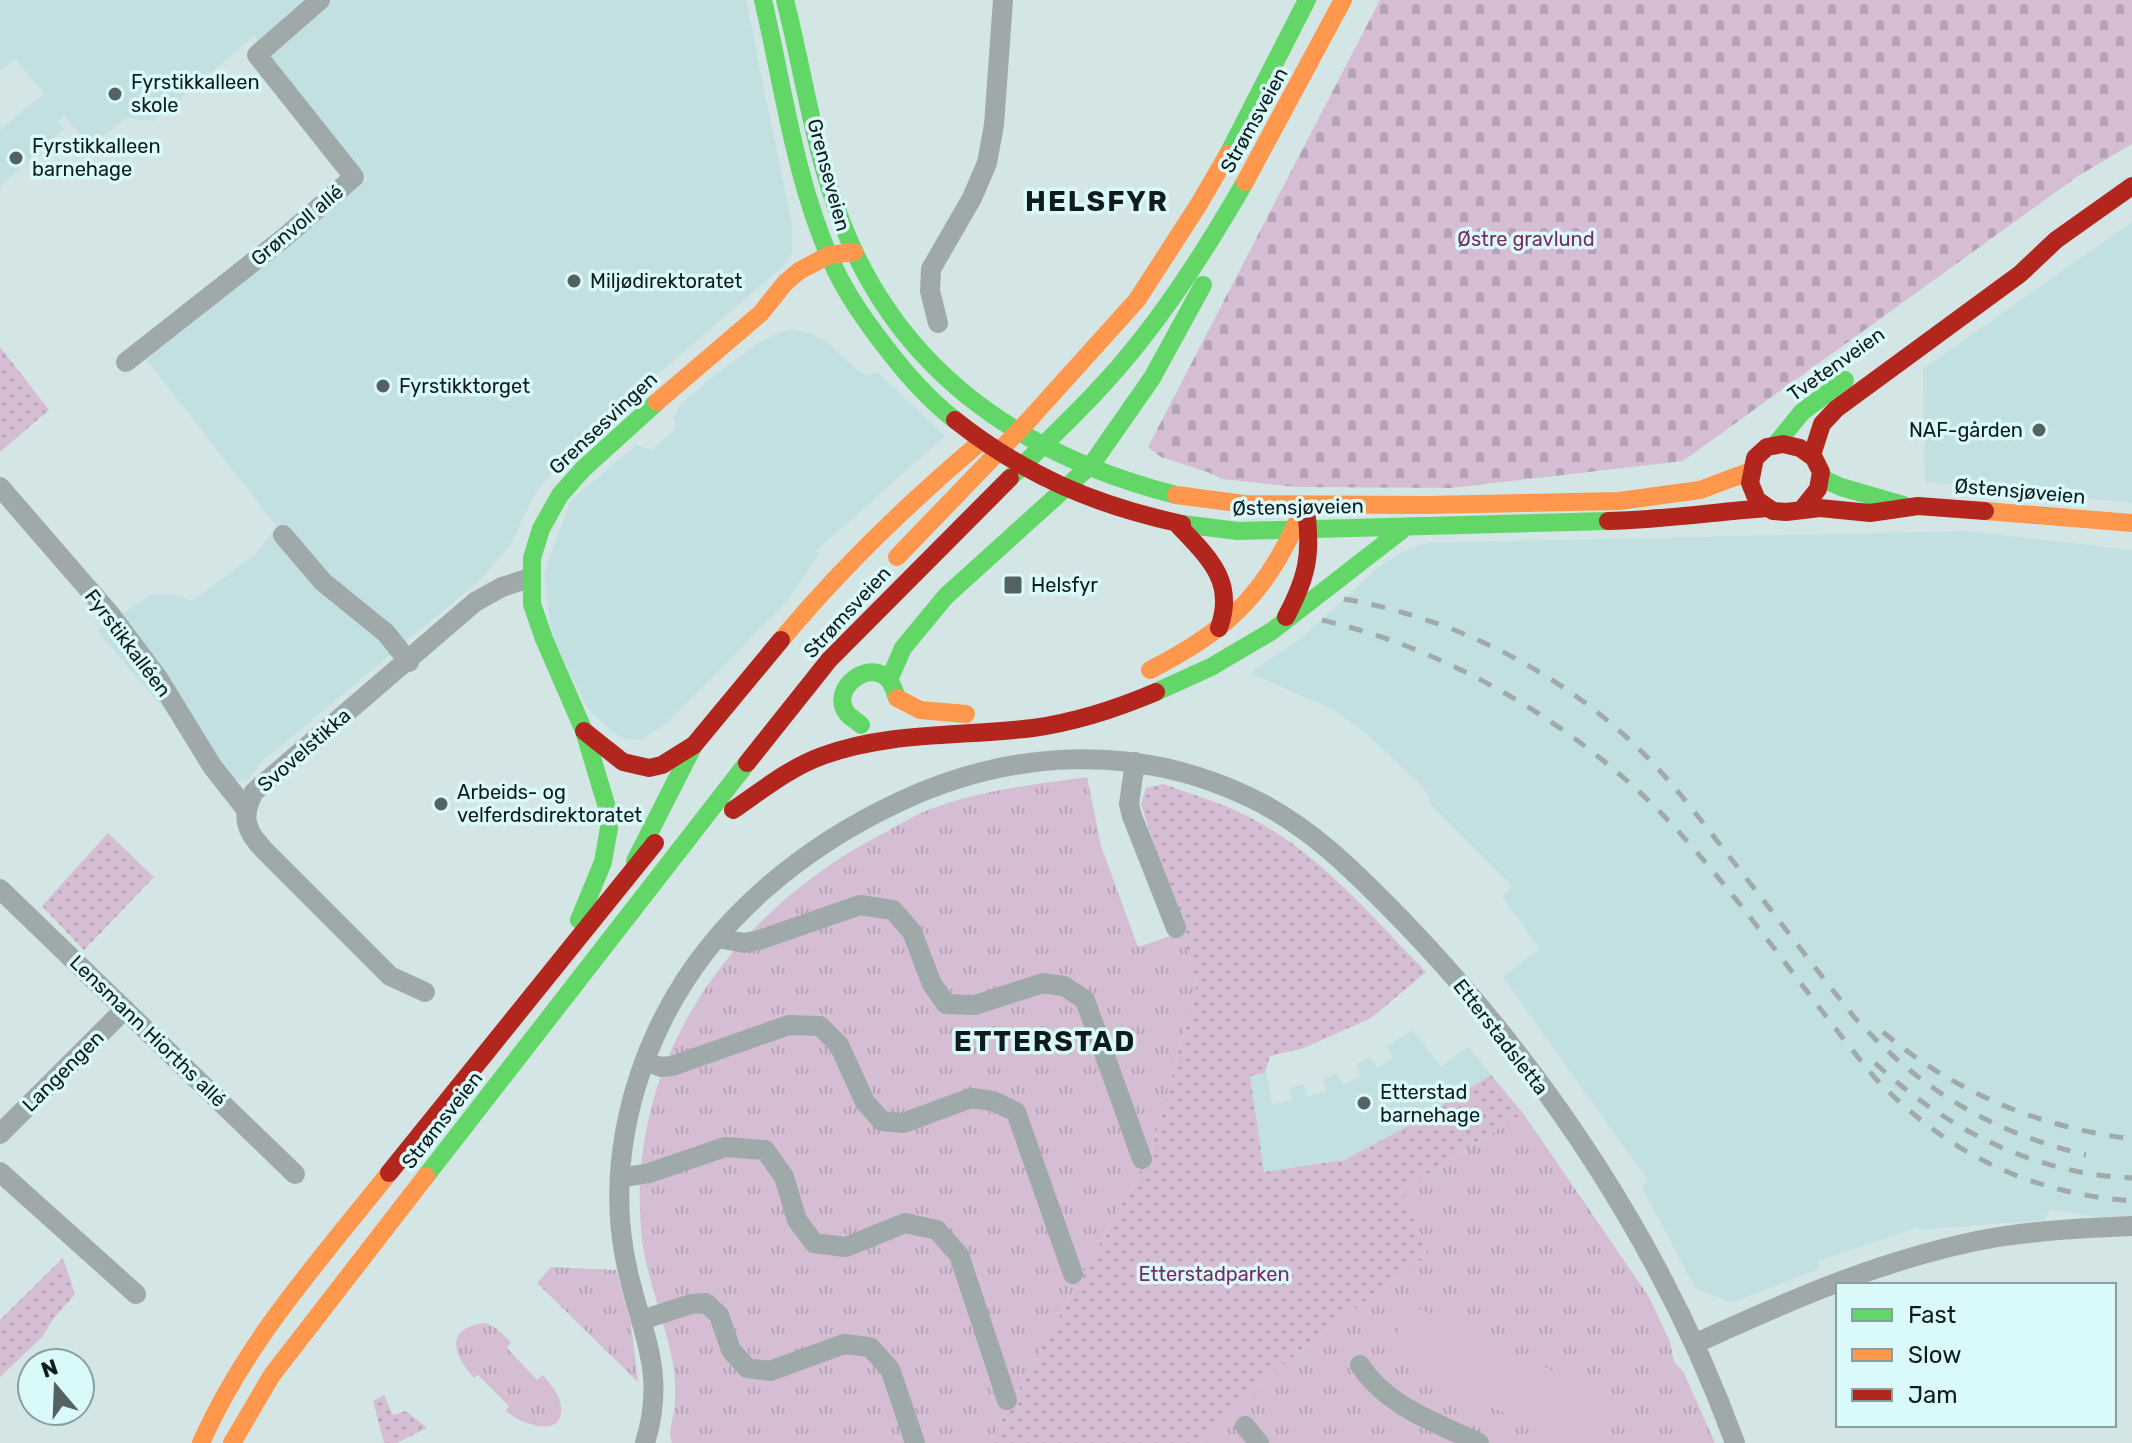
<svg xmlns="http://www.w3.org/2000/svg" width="2132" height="1443" viewBox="0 0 2132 1443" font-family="Rubik,sans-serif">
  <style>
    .built { fill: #c2e0e2 }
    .grass { fill: url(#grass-tufts) }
    .cemetery { fill: url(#cemetery-stones) }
    .park { fill: url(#park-dots) }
    .garden { fill: #d5bed3 }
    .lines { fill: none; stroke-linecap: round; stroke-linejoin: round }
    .street { stroke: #a0a9a9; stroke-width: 20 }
    .fast { stroke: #63d668; stroke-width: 18 }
    .slow { stroke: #ff974d; stroke-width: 18 }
    .jam { stroke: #b3261e; stroke-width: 18 }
    .rail { stroke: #a1aaaa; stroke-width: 5; stroke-dasharray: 14 14; stroke-linecap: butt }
    .poi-dot { fill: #556262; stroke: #d9f9fa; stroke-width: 3 }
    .labels { text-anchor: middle; stroke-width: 7; stroke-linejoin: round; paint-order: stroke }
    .poi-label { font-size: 20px; fill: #101b1c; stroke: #d9f9fa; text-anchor: start }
    .street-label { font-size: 20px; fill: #101b1c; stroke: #d9f9fa }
    .park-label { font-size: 20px; fill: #782966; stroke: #d9f9fa }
    .district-label { font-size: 28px; font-weight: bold; letter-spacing: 2px; fill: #101b1c; stroke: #d9f9fa }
  </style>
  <defs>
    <pattern id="grass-tufts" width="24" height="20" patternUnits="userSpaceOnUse" patternTransform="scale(2)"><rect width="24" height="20" fill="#d5bed3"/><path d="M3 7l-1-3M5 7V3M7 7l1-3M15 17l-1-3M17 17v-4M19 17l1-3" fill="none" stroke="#b6a3b5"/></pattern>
    <pattern id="cemetery-stones" width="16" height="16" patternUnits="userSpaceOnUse" patternTransform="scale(2)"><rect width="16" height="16" fill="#d5bed3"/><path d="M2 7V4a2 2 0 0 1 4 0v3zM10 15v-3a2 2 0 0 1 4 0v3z" fill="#b6a3b5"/></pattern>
    <pattern id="park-dots" width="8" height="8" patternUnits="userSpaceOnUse" patternTransform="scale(2)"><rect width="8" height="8" fill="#d5bed3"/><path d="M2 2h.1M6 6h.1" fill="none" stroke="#b6a3b5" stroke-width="1.8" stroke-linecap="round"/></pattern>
  </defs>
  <rect width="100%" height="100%" fill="#d4e5e5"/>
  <!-- built -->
  <path class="built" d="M 0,0 L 746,0 L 792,226 L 792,253 L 782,267 L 571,449 L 536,492 L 509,547 L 480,580 L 263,761 L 249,778 L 239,781 L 232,778 L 192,742 L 97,630 L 152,594 L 174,594 L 192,601 L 255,555 L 277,527 L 146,359 L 368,179 L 254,36 L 153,121 L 126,118 L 91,146 L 64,116 L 58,121 L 64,129 L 0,186 L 0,130 L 44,93 L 15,59 L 0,70 Z
    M 2132,222 L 2132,503 L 1925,482 L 1923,369 Z
    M 790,329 L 808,332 L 827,342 L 859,372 L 869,375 L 877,372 L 945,436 L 816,551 L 819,554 L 787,601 L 667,723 L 641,740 L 625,739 L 609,729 L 588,709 L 551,634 L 544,574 L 570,501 L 636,445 L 652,450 L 676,428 L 673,418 L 681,404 L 710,379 L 762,340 Z
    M 1967,531 L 2132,550 L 2132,1216 L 2095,1217 L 2050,1209 L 2044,1220 L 1920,1230 L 1918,1227 L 1817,1261 L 1819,1269 L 1731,1303 L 1695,1288 L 1642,1187 L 1649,1182 L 1503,977 L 1540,949 L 1502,897 L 1512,886 L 1432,806 L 1424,788 L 1367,734 L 1334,710 L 1250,673 L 1302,638 L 1377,568 L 1402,552 L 1427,543 Z
    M 1412,1030 L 1441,1067 L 1468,1047 L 1491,1075 L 1410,1125 L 1344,1160 L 1264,1172 L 1250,1076 L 1265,1073 L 1266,1070 L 1272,1104 L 1292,1101 L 1289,1089 L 1303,1084 L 1308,1097 L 1327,1091 L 1323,1079 L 1337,1073 L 1343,1084 L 1361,1077 L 1356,1064 L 1370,1057 L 1377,1068 L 1393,1058 L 1387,1047 Z"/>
  <!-- grass -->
  <path class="grass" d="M 1087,777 L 1101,846 L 1138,947 L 1182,932 L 1197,984 L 1151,1152 L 989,1443 L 672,1443 C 667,1431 675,1415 675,1402 C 676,1381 674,1362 668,1342 C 659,1305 644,1268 641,1230 C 627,1058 732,913 880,835 C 895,827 911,817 928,810 C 981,790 1032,785 1087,777 Z
    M 1523,1113 L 1649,1297 L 1670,1342 L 1674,1362 L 1683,1371 L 1715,1443 L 1200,1443 C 1266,1370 1350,1313 1429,1254 L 1401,1191 Z
    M 551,1267 L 616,1270 L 631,1324 L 638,1382 L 537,1283 Z
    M 485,1323 L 496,1328 L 511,1342 L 507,1348 L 537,1380 L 543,1375 C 549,1383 558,1392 560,1402 C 569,1441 521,1425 506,1411 L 509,1406 L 478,1375 L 474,1378 C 453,1355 444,1328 485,1323 Z"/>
  <!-- cemetery -->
  <path class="cemetery" d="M 1380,0 L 2132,0 L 2132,144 L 2078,176 L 1683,461 L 1452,488 L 1297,487 L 1222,479 L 1210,473 L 1161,457 L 1148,447 Z"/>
  <!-- park -->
  <path class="park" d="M 0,347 L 49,410 L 0,452 Z
    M 1164,784 C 1190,794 1219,802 1245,815 C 1317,850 1370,915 1426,972 L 1371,1018 L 1304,1048 L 1270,1056 L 1265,1073 L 1250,1076 L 1264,1172 L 1344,1160 L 1410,1125 L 1491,1075 L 1523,1113 L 1401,1191 L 1429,1254 C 1350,1313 1266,1370 1200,1443 L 989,1443 L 1151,1152 L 1197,984 L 1141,804 L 1146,788 Z
    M 108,833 L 154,877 L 84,950 L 42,906 Z
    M 63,1258 L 75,1294 L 54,1318 L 42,1337 L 0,1377 L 0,1320 Z
    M 384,1395 L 393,1415 L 406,1411 L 427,1428 L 397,1443 L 384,1443 L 373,1401 Z"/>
  <!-- garden -->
  <path class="garden" d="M 1411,1305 L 1609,1397 L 1593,1443 L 1568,1443 L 1385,1357 Z"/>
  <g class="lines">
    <!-- street -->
    <path class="street" d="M 938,323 L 930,291 L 931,269 L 972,198 L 987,163 L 994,125 L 1003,0
      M 126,362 L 285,237 L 354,177 L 257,55 L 320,0
      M 0,487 L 110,614 L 158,678 L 212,766 L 245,808
      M 283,535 L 323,582 L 386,633 L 409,662
      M 1135,762 L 1129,804 L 1132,816 L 1176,928
      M 0,889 L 295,1174
      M 718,938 L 744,943 L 759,940 L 860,905 L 893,910 L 912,932 L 932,984 L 946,1004 L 975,1005 L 1043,983 L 1064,986 L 1085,1000 L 1142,1159
      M 425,992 L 390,976 L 266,852 C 246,832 240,817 254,792 L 475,602 L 502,587 L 530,578
      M 645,1061 L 661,1067 L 672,1066 L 789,1025 L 820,1026 L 839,1045 L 865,1102 L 882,1121 L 903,1123 L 971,1098 L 993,1101 L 1016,1112 L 1073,1274
      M 0,1134 L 125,1009
      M 0,1172 L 136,1294
      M 620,1178 L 649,1173 L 725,1147 L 765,1150 L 784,1177 L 797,1220 L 814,1243 L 846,1247 L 905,1223 L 937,1230 L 959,1255 L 1007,1400
      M 642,1320 L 691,1304 L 706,1303 L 719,1315 L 731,1350 L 747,1368 L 770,1371 L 844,1344 L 870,1347 L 890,1369 L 915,1443
      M 1694,1344 C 1792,1299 1892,1255 1998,1237 C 2043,1230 2087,1228 2132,1226
      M 1360,1365 C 1386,1406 1437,1423 1479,1443
      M 1245,1426 L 1259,1443
      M 645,1443 C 669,1365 636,1326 624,1252 C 610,1172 628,1087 665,1015 C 714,919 803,847 899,802 C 1011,749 1136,743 1249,797 C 1309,825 1354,871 1400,918 C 1544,1067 1664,1248 1735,1443"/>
    <!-- fast -->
    <path class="fast" d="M 763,0 C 784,89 795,183 834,267 C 848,297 867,323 887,349 C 907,375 929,400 955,420
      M 785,0 C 804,74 814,152 842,223 C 901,375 1024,456 1176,495
      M 1228,154 L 1307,0
      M 1776,444 L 1802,412 L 1845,380
      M 1010,478 C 1039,449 1069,421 1097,391 C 1155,330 1203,255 1245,182
      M 1821,478 L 1841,487 L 1903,505
      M 1182,524 L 1238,531 L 1608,521
      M 889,680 L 903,648 L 946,596 L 1092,464 L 1152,378 L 1203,285
      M 1156,692 L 1211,667 L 1272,631 L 1406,527
      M 861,725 C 857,721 849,717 846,712 C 830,688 870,658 889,680 C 893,685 895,693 897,698
      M 635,861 L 694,745
      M 579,920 L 603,862 L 609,828 L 606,804 L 584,731 L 544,639 L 532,604 L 532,558 L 541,529 L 560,495 L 583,469 L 657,402
      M 426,1176 L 747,763"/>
    <!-- slow -->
    <path class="slow" d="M 1245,182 L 1343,0
      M 657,402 L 761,313 L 785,283 L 799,271 L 829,255 L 854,252
      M 1176,495 L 1244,504 L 1427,505 L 1619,501 L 1700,490 L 1751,471
      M 1985,511 L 2132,523
      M 897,557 L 1028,421 L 1137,300 L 1199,204 L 1228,154
      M 781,640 C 842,567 905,506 977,445
      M 1150,670 C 1234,627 1267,591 1305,505
      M 897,698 L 920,710 L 966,714
      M 201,1443 C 246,1341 320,1260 389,1173
      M 232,1443 L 272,1375 L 426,1176"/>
    <!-- jam -->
    <path class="jam" d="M 955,420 C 1026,476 1095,505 1182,524
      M 1812,455 L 1822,424 L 1836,409 L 2020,274 L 2056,240 L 2132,186
      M 1802,509 L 1818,489 L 1821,472 L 1814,458 L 1800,448 L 1783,444 L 1767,447 L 1755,458 L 1750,483 L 1757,500 L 1773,511 L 1786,512 L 1820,508 L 1870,513 L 1918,506 L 1985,511
      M 1608,521 C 1662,520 1714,512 1767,508
      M 1178,525 C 1208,557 1236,581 1219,628
      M 1286,617 C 1307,577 1312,555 1306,510
      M 584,731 L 623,762 L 649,768 L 662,765 L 694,745 L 781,640
      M 747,763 L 829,660 L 1010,478
      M 733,810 C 761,791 789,768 822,756 C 890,731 962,737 1033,728 C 1076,722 1116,709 1156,692
      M 389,1173 L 655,843"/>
    <!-- rail -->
    <path class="rail" d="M 1344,599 C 1455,618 1563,673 1642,752 C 1675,785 1703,823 1732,860 C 1773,912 1813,966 1855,1018 C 1922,1091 1989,1131 2086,1155
      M 1322,620 C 1455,651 1586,730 1678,831 C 1749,909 1808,997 1875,1078 C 1947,1153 2028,1193 2132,1201
      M 1883,1032 C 1955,1093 2039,1127 2132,1139
      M 1875,1063 C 1946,1129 2034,1174 2132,1178"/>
  </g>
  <!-- markers -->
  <g class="poi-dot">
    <circle cx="115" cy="94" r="8"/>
    <circle cx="16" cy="158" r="8"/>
    <circle cx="574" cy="281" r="8"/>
    <circle cx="383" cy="386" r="8"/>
    <circle cx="2039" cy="430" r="8"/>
    <rect x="1003" y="575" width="20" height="20" rx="4"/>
    <circle cx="441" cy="804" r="8"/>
    <circle cx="1364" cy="1103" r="8"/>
  </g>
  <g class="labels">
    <!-- poi labels -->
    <g class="poi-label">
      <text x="131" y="89">Fyrstikkalleen<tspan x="131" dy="23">skole</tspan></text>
      <text x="32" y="153">Fyrstikkalleen<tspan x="32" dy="23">barnehage</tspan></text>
      <text x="590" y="288">Miljødirektoratet</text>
      <text x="399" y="393">Fyrstikktorget</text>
      <text x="2023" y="437" text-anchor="end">NAF-gården</text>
      <text x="1031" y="592">Helsfyr</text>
      <text x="457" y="799">Arbeids- og<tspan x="457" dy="23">velferdsdirektoratet</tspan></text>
      <text x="1380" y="1099">Etterstad<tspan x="1380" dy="23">barnehage</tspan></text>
    </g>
    <!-- street labels -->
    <g class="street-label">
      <text transform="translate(1254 120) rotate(-61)" y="7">Strømsveien</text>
      <text transform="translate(829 175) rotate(75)" y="7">Grenseveien</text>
      <text transform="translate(297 225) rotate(-40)" y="7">Grønvoll allé</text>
      <text transform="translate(1836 364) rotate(-35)" y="7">Tvetenveien</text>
      <text transform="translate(603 423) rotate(-43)" y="7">Grensesvingen</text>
      <text transform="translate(2020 491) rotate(5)" y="7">Østensjøveien</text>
      <text transform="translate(1298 507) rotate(-1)" y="7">Østensjøveien</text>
      <text transform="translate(847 612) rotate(-47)" y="7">Strømsveien</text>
      <text transform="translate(128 643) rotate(53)" y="7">Fyrstikkalléen</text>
      <text transform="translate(304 750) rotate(-41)" y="7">Svovelstikka</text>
      <text transform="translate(148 1031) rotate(44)" y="7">Lensmann Hiorths allé</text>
      <text transform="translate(1501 1037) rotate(52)" y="7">Etterstadsletta</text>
      <text transform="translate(63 1071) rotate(-45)" y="7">Langengen</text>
      <text transform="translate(442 1120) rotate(-52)" y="7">Strømsveien</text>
    </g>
    <!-- park labels -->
    <g class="park-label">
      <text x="1526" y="246">Østre gravlund</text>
      <text x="1214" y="1281">Etterstadparken</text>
    </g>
    <!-- district labels -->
    <g class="district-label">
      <text x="1097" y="211">HELSFYR</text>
      <text x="1045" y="1051">ETTERSTAD</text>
    </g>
  </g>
  <!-- legend -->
  <rect x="1836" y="1283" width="280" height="144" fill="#d9f9fa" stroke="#89a0a1" stroke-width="2"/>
  <rect x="1852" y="1309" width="40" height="12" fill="#63d668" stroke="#89a0a1" stroke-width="2"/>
  <text x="1908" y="1323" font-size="24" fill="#101b1c">Fast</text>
  <rect x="1852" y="1349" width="40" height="12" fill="#ff974d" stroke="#89a0a1" stroke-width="2"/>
  <text x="1908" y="1363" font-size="24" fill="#101b1c">Slow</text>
  <rect x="1852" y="1389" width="40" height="12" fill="#b3261e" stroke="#89a0a1" stroke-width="2"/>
  <text x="1908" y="1403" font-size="24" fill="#101b1c">Jam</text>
  <!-- north arrow -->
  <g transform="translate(56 1387) rotate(341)"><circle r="38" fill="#d9f9fa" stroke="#89a0a1" stroke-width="2"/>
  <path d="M0-6L14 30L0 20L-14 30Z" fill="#556262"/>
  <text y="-12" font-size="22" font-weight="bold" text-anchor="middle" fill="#101b1c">N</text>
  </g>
</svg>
